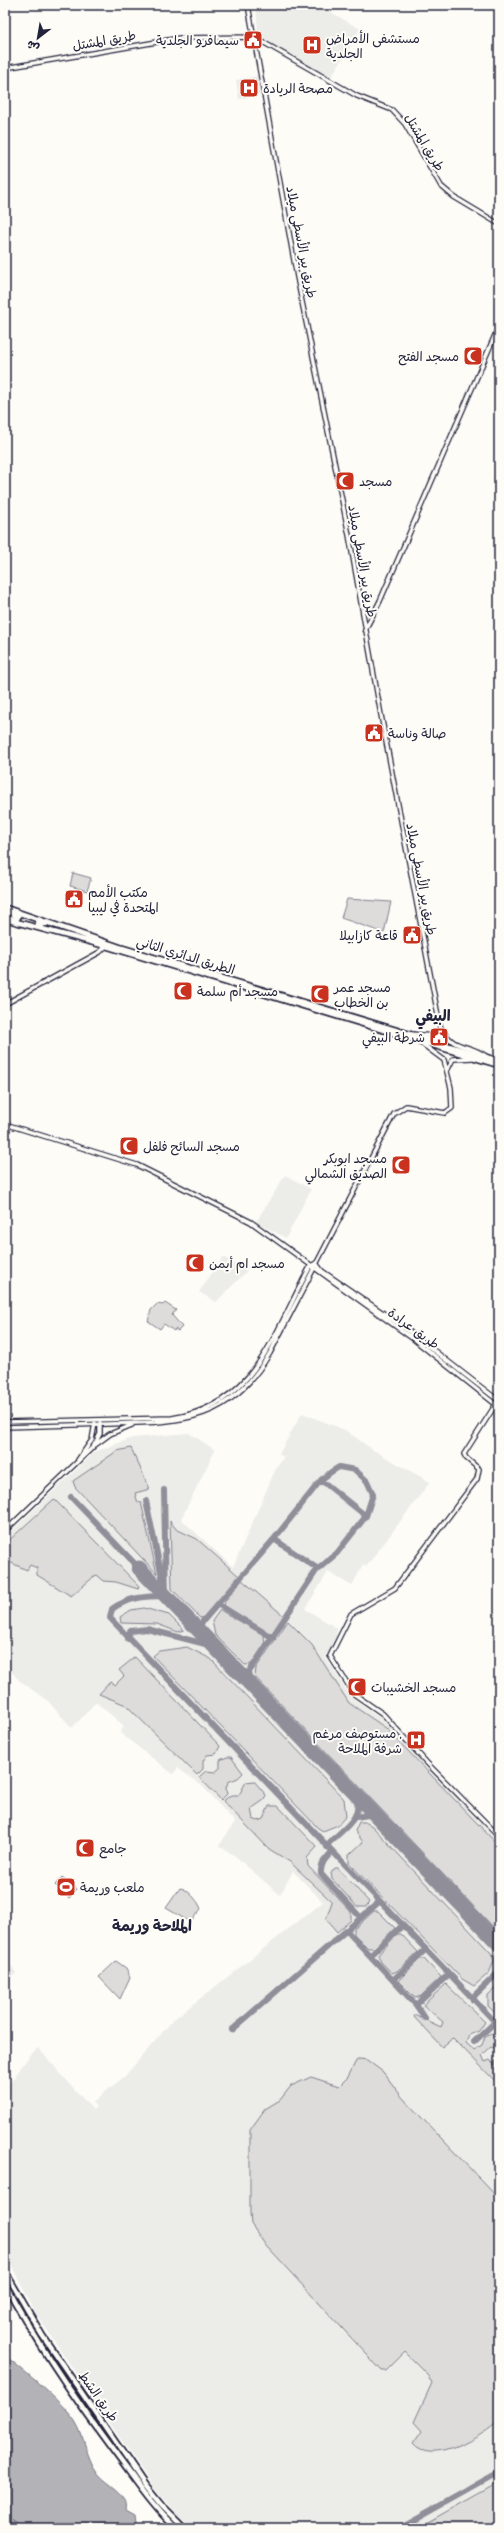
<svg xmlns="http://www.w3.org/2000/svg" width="504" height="2533" viewBox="0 0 504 2533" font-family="'Patrick Hand','Playpen Sans Arabic',sans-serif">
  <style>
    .built { fill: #ecece9 }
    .green { fill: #dddcdb; stroke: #807f8b }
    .water { fill: #b2b2b7; stroke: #787885 }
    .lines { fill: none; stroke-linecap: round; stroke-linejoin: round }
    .ferry { stroke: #545466; stroke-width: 1; stroke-dasharray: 5 4; stroke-linecap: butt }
    .taxiway { stroke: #908f99; stroke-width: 6 }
    .runway { stroke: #908f99; stroke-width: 15 }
    .major-casing { stroke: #22223b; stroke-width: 6 }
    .highway-casing { stroke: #22223b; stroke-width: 8 }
    .major { stroke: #fdfcf7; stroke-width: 3.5 }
    .highway { stroke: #fdfcf7; stroke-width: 4.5 }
    .labels { text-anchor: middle; stroke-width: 4; stroke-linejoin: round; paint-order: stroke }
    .poi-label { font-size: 13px; fill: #22223b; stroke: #fdfcf7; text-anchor: start }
    .street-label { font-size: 13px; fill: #22223b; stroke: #fdfcf7 }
    .quarter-label { font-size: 15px; font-weight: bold; fill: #22223b; stroke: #fdfcf7 }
  </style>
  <rect width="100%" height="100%" fill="#fdfcf7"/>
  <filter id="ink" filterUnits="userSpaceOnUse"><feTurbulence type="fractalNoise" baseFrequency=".025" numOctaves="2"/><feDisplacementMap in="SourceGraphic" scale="8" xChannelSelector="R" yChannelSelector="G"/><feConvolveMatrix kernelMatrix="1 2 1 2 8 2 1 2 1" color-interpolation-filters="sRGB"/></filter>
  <g filter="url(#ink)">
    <!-- built -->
    <path class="built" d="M 256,5 L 327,10 L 360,29 L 330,79 L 258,35 Z
      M 258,76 L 261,95 L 239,99 L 236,80 Z
      M 285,1175 L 311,1189 L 286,1238 L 256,1222 Z
      M 223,1257 L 247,1271 L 216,1302 L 199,1292 Z
      M 302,1413 L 345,1430 L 373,1450 L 430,1482 L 366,1567 L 363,1564 L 352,1586 L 328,1572 L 305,1609 L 337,1628 L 336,1642 L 326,1657 L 350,1696 L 385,1721 L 499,1841 L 499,2528 L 192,2528 L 177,2515 L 154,2488 L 71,2366 L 37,2315 L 5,2253 L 5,2086 L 8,2086 L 30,2055 L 38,2048 L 93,2110 L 96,2107 L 93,2102 L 125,2076 L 174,2019 L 323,1902 L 293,1871 L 280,1895 L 234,1855 L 219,1846 L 235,1822 L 202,1786 L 178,1768 L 173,1774 L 120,1733 L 124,1726 L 96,1702 L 72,1728 L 48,1701 L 20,1681 L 5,1665 L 5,1537 L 95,1452 L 132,1438 L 189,1433 L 215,1450 L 181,1519 L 233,1567 L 277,1466 L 284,1457 L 279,1454 Z
      M 5,1957 L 16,1973 L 5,1986 Z"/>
    <!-- green -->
    <path class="green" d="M 73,873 L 91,878 L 87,891 L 70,886 Z
      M 347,899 L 391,902 L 384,933 L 341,918 Z
      M 165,1303 L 176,1310 L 172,1315 L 182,1327 L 178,1331 L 175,1329 L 174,1331 L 164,1324 L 160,1329 L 148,1321 L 151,1310 L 157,1304 L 163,1305 Z
      M 131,1448 L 150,1489 L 135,1493 L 138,1503 L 141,1502 L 157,1574 L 75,1487 L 73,1481 L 117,1451 Z
      M 54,1499 L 139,1586 L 138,1589 L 116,1582 L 103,1581 L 96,1575 L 71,1596 L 37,1575 L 37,1568 L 30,1565 L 27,1570 L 7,1561 L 5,1544 Z
      M 170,1521 L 176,1529 L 197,1539 L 240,1577 L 204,1617 L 200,1618 L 172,1589 Z
      M 242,1580 L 284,1616 L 273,1633 L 268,1634 L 224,1605 L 225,1601 Z
      M 144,1608 L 169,1615 L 184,1630 L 178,1632 L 157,1624 L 121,1623 L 120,1617 L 131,1610 Z
      M 220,1610 L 264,1635 L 265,1646 L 253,1664 L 245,1665 L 215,1635 L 212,1621 Z
      M 288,1621 L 312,1645 L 349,1703 L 386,1728 L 499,1846 L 499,1933 L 255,1677 L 256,1668 Z
      M 187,1647 L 211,1659 L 344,1799 L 346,1816 L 338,1825 L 323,1831 L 318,1828 L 153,1656 L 159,1651 Z
      M 135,1657 L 220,1746 L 216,1754 L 207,1755 L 203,1761 L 203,1769 L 197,1775 L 126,1705 L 99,1694 L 110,1682 L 115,1685 L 124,1676 L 119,1670 Z
      M 227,1757 L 231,1757 L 243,1773 L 238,1778 L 228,1782 L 226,1788 L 227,1794 L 221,1800 L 199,1777 L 206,1771 L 215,1772 L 220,1768 L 220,1760 Z
      M 254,1781 L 266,1795 L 264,1800 L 251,1809 L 253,1819 L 258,1821 L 263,1819 L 269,1806 L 278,1806 L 317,1847 L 307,1858 L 308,1866 L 351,1912 L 351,1920 L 337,1932 L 326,1919 L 332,1902 L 290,1862 L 269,1849 L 223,1801 L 231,1795 L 239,1795 L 246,1782 Z
      M 359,1822 L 365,1822 L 372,1826 L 491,1953 L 494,1961 L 489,1973 L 474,1986 L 462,1979 L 349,1863 L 349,1855 L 363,1842 L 355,1831 Z
      M 335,1868 L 338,1868 L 369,1902 L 366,1907 L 357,1907 L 332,1879 L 331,1873 Z
      M 62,1877 L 77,1889 L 69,1898 L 55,1885 Z
      M 180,1888 C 187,1888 199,1902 201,1909 L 190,1922 L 166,1908 Z
      M 374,1911 L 378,1911 L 395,1928 L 374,1948 L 368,1948 L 354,1934 L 354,1929 Z
      M 397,1934 L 401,1934 L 418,1952 L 397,1971 L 392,1973 L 381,1962 L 378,1955 Z
      M 420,1959 L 424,1959 L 441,1977 L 421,1996 L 415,1998 L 398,1981 Z
      M 116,1961 L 126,1968 L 130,1977 L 120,1999 L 99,1977 Z
      M 446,1984 L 485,2022 L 479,2031 L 469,2035 L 466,2043 L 474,2050 L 482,2045 L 485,2036 L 495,2032 L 499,2037 L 499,2050 L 491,2047 L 482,2055 L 485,2062 L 490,2060 L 499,2068 L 496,2073 L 499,2076 L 499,2085 L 453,2038 L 442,2047 L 414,2017 L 415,2015 L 441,2027 L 443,2022 L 423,2005 Z
      M 499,1985 L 499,2017 L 488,2006 L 488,1995 Z
      M 360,2059 L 367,2060 L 383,2072 L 402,2097 L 499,2199 L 499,2421 C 483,2436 431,2467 413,2444 L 422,2431 L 414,2422 L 432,2383 L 428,2375 L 405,2352 L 386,2371 L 382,2371 L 266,2246 L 251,2224 L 250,2214 L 250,2130 L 265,2109 L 280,2100 L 291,2086 L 311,2077 L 339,2086 L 348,2077 L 356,2061 Z
      M 499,2483 L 499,2528 L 418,2528 Z"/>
    <!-- water -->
    <path class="water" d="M 5,2356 C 24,2370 62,2402 75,2421 C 85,2437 86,2457 97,2472 C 107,2486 130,2492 126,2511 L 135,2516 L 137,2528 L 5,2528 Z"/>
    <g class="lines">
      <!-- ferry -->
      <path class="ferry" d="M 5,2514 L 23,2528"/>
      <!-- taxiway -->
      <path class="taxiway" d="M 321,1480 L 366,1516
        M 71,1497 L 139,1568
        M 146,1501 L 166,1596 L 164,1490
        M 274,1539 L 318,1569
        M 166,1596 C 147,1596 128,1597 112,1609 L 110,1618 L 499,2026
        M 219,1605 L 273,1638
        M 197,1628 L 274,1539 L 321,1480 L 331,1472 L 339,1467 L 355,1470 L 367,1481 L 373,1494 L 366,1516 L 337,1553 L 316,1571 L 245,1678
        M 128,1639 L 130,1631 L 147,1629 L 213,1646
        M 356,1817 L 368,1815 L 379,1818
        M 327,1847 L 329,1843 C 344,1828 365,1817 355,1794
        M 332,1852 C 325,1859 320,1864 321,1874 L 361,1918
        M 346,1930 L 416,2005 L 425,2018
        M 371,1955 L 403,1925
        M 393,1980 L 426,1949
        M 473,2000 L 475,1995 L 499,1972
        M 416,2005 L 449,1974
        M 232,2030 L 379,1902
        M 474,2042 L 495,2022
        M 496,2064 L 499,2061
        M 399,2528 L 499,2472"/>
      <!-- runway -->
      <path class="runway" d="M 139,1568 L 499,1944"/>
      <!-- major casing -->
      <g class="major-casing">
        <path id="major" d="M 248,5 L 297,277 L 349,535 L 381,715 L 440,1026 C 454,1052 467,1042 487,1057
          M 5,68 L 180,38 L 254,37 L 357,96 L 392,110 L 405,124 L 441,186 L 454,197 L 499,224
          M 365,630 L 380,601 L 499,326
          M 5,1004 L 100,952 L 106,946
          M 411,1034 L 434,1036 L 439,1033 L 440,1026
          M 448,1069 L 453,1059 L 472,1058
          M 5,1124 L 137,1165 L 251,1222 L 412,1338 L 499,1407
          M 316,1263 L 322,1271 L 405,1328 L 499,1401
          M 496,1404 L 464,1454 L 466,1458 L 479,1469 L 477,1479 L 395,1588 L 351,1614 L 330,1656 L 354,1694 L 383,1714 L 426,1762 L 499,1836
          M 5,1422 L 172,1418 C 256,1406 274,1332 310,1267 L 316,1263
          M 5,1427 C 39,1426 74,1425 108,1424 C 182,1422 228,1423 270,1353 L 394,1114 L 406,1106 L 445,1113 L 452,1108 L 451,1088 L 444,1060 L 421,1043
          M 95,1445 L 110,1434 L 132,1425
          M 78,1460 L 92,1440 L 95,1423
          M 5,1531 L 93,1447 L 100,1434 L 100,1423"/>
      </g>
      <!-- highway casing -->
      <g class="highway-casing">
        <path id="highway" d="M 5,908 L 119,947 L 499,1061
          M 9,912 L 18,917 L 16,920 L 11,919
          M 5,919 L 106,946 L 499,1065
          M 42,928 L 38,926 L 38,923 L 46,924
          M 5,2271 L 42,2335 L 145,2485 L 162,2506 L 184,2528
          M 5,2284 C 37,2344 77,2402 118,2457 C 137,2482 153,2507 176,2528"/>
      </g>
      <!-- major -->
      <use href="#major" class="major"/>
      <!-- highway -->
      <use href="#highway" class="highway"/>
    </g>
  </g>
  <!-- icons -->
  <defs>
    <g id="civic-square" transform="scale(1)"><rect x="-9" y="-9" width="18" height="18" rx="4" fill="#c8321e" stroke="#fdfcf7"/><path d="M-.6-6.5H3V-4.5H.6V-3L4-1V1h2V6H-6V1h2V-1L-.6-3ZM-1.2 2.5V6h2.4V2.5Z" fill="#fff"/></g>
    <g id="hospital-square" transform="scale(1)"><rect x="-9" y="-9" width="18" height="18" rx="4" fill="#c8321e" stroke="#fdfcf7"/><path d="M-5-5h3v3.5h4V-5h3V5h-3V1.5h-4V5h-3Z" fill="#fff"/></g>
    <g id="mosque-square" transform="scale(1)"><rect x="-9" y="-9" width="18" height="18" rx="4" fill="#c8321e" stroke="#fdfcf7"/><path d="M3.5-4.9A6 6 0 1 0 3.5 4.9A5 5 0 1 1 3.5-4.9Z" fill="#fff"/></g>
    <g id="stadium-square" transform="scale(1)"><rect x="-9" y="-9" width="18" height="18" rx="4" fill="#c8321e" stroke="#fdfcf7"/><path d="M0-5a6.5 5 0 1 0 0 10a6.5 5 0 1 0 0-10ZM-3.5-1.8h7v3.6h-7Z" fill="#fff"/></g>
  </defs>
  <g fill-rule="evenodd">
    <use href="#civic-square" x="253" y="40"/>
    <use href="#hospital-square" x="312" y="45"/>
    <use href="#hospital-square" x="249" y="88"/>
    <use href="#mosque-square" x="473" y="356"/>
    <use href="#mosque-square" x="345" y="481"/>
    <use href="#civic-square" x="374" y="733"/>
    <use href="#civic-square" x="74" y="899"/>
    <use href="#civic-square" x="412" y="935"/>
    <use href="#mosque-square" x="183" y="991"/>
    <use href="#mosque-square" x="320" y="994"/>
    <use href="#civic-square" x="439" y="1037"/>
    <use href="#mosque-square" x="129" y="1146"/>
    <use href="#mosque-square" x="401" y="1165"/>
    <use href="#mosque-square" x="195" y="1263"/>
    <use href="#mosque-square" x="357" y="1687"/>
    <use href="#hospital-square" x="416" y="1740"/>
    <use href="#mosque-square" x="85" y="1848"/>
    <use href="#stadium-square" x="66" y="1887"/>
  </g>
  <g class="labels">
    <!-- poi labels -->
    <g class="poi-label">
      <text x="326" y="43">مستشفى الأمراض<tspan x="326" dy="15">الجلدية</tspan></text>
      <text x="239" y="45" text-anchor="end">سيمافرو الجلدية</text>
      <text x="263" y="93">مصحة الريادة</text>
      <text x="459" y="361" text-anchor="end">مسجد الفتح</text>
      <text x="359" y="486">مسجد</text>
      <text x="388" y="738">صالة وناسة</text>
      <text x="88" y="897">مكتب الأمم<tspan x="88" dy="15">المتحدة في ليبيا</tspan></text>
      <text x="398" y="940" text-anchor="end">قاعة كازابيلا</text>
      <text x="334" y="992">مسجد عمر<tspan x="334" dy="15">بن الخطاب</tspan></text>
      <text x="197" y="996">مسجد أم سلمة</text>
      <text x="425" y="1042" text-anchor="end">شرطة البيفي</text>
      <text x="143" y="1151">مسجد السائح فلفل</text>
      <text x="387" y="1163" text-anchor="end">مسجد ابوبكر<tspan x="387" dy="15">الصديق الشمالي</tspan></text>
      <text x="209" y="1268">مسجد ام أيمن</text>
      <text x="371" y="1692">مسجد الخشيبات</text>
      <text x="402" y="1738" text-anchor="end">مستوصف مرغم ,<tspan x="402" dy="15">شرفة الملاحة</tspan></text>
      <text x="99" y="1853">جامع</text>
      <text x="80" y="1892">ملعب وريمة</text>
    </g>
    <!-- street labels -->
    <g class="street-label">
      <text transform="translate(104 40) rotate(-10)" y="5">طريق المشتل</text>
      <text transform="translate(425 142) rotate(59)" y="5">طريق المشتل</text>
      <text transform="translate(302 242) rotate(79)" y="5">طريق بير الأسطى ميلاد</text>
      <text transform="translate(363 561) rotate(80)" y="5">طريق بير الأسطى ميلاد</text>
      <text transform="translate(422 879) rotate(79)" y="5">طريق بير الأسطى ميلاد</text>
      <text transform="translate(186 955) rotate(17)" y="5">الطريق الدائري الثاني</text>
      <text transform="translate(414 1328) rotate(36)" y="5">طريق عرادة</text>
      <text transform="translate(99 2396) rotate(55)" y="5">طريق الشط</text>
    </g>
    <!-- quarter labels -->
    <g class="quarter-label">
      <text x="433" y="1021">البيفي</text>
      <text x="152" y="1931">الملاحة وريمة</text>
    </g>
  </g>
  <!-- margin -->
  <rect width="504" height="2533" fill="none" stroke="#fdfcf7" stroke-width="20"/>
  <rect x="10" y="10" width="484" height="2513" fill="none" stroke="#22223b" stroke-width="1.5" filter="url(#ink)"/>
  <!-- north arrow -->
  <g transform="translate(38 38) rotate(211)" stroke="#fdfcf7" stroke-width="3" paint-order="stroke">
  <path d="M0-3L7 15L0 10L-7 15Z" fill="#22223b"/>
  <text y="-6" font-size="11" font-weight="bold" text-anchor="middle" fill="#22223b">ش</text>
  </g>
</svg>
